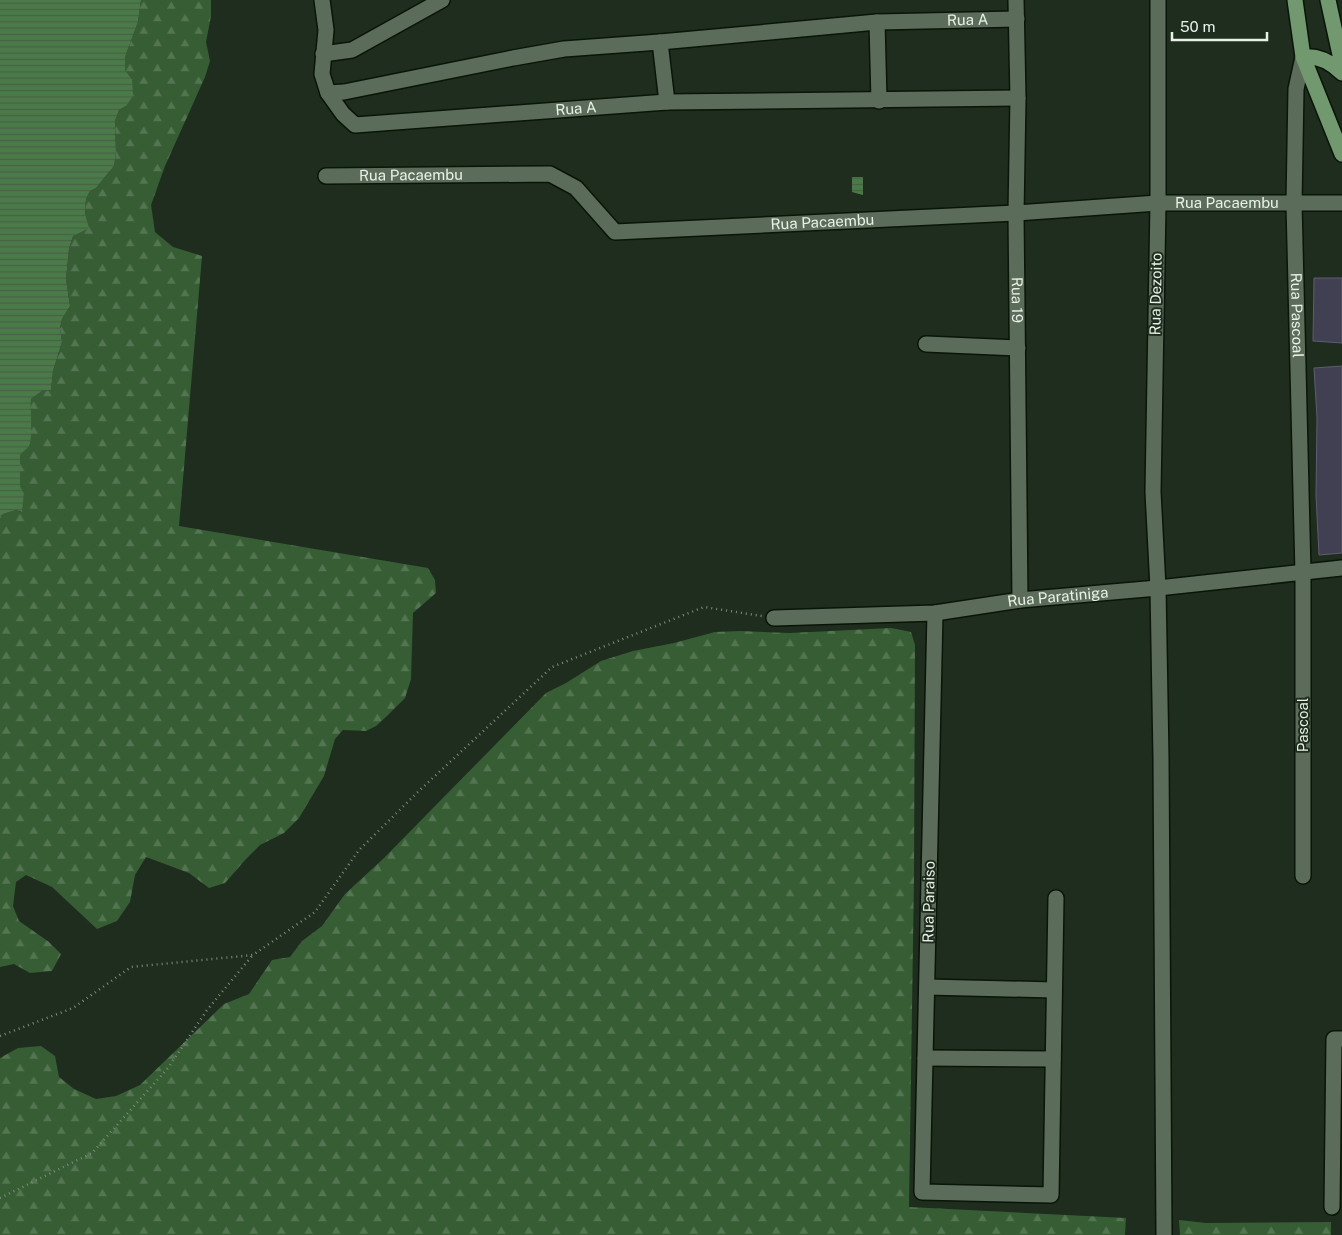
<svg xmlns="http://www.w3.org/2000/svg" width="1342" height="1235" viewBox="0 0 1342 1235" font-family="'Public Sans',sans-serif">
  <style>
    .forest { fill: url(#forest-firs) }
    .water { fill: url(#water-rules) }
    .building { fill: #414053; stroke: #5e5d72 }
    .lines { fill: none; stroke-linecap: round; stroke-linejoin: round }
    .minor-casing { stroke: #091508; stroke-width: 18 }
    .major-casing { stroke: #091508; stroke-width: 18 }
    .path { stroke: #7f8a7e; stroke-width: 2.5; stroke-dasharray: 1 4; stroke-linecap: butt }
    .minor { stroke: #5c6c5b; stroke-width: 15 }
    .major { stroke: #72986f; stroke-width: 15 }
    .labels { text-anchor: middle; stroke-width: 4; stroke-linejoin: round; paint-order: stroke }
    .street-label { font-size: 15px; fill: #e8f1e7; stroke: #1f2d1e }
  </style>
  <defs>
    <pattern id="forest-firs" width="22" height="20" patternUnits="userSpaceOnUse" patternTransform="scale(1.25)"><rect width="22" height="20" fill="#365d34"/><path d="M5 1l3.5 6h-7zM16 11l3.5 6h-7z" fill="#537551"/></pattern>
    <pattern id="water-rules" width="6" height="5" patternUnits="userSpaceOnUse" patternTransform="scale(1.25)"><rect width="6" height="5" fill="#4b7a49"/><path d="M0 2.5h6" fill="none" stroke="#486147"/></pattern>
  </defs>
  <rect width="100%" height="100%" fill="#1f2d1e"/>
  <!-- forest -->
  <path class="forest" d="M 141,0 L 211,0 L 211,16 L 206,42 L 210,61 L 205,77 L 165,166 L 151,205 L 155,232 L 173,247 L 202,256 L 179,526 L 428,568 L 435,580 L 436,593 L 413,613 L 411,679 L 405,698 L 388,715 L 376,726 L 366,731 L 343,730 L 335,739 L 324,776 L 299,818 L 284,833 L 260,845 L 246,859 L 225,883 L 209,888 L 189,873 L 146,857 L 135,875 L 130,902 L 117,921 L 97,929 L 52,887 L 26,875 L 16,882 L 13,906 L 19,921 L 49,942 L 61,954 L 52,971 L 30,973 L 14,964 L 0,967 L 0,519 L 3,514 L 16,510 L 21,512 L 24,493 L 20,486 L 20,454 L 31,426 L 30,418 L 31,399 L 42,391 L 51,390 L 53,371 L 62,342 L 60,329 L 62,319 L 70,306 L 66,279 L 69,249 L 73,236 L 85,214 L 86,199 L 90,191 L 96,188 L 114,166 L 116,153 L 115,121 L 119,110 L 126,106 L 132,79 L 125,70 L 125,57 L 138,22 Z
    M 891,628 L 911,632 L 915,645 L 914,877 L 909,1207 L 1126,1218 L 1125,1235 L 0,1235 L 0,1058 L 18,1048 L 41,1046 L 55,1056 L 59,1077 L 74,1089 L 96,1099 L 116,1096 L 140,1085 L 224,1004 L 249,994 L 272,960 L 290,957 L 302,941 L 322,926 L 345,894 L 384,858 L 546,693 L 566,683 L 601,661 L 633,651 L 674,643 L 715,632 L 740,631 L 790,633 Z
    M 1179,1220 L 1206,1223 L 1331,1222 L 1331,1235 L 1180,1235 Z"/>
  <!-- water -->
  <path class="water" d="M 0,0 L 141,0 L 138,22 L 125,57 L 125,70 L 132,79 L 133,96 L 126,106 L 119,110 L 115,121 L 116,153 L 114,166 L 96,188 L 90,191 L 86,199 L 85,214 L 89,228 L 73,236 L 69,249 L 66,279 L 70,306 L 62,319 L 60,328 L 62,342 L 53,371 L 51,390 L 42,391 L 31,399 C 30,410 33,437 29,446 C 27,449 22,452 20,455 L 20,486 L 24,493 L 22,512 L 16,510 L 3,514 L 0,519 Z
    M 852,177 L 863,177 L 863,195 L 852,192 Z"/>
  <!-- building -->
  <path class="building" d="M 1314,278 L 1342,278 L 1342,343 L 1313,341 Z
    M 1342,366 L 1342,553 L 1319,555 L 1316,495 L 1317,418 L 1314,368 Z"/>
  <g class="lines">
    <!-- minor casing -->
    <g class="minor-casing">
      <g id="minor">
        <path id="s1" d="M 322,0 L 326,30 L 322,74 L 328,93 L 343,114 L 355,125 L 667,102 L 1018,98"/>
        <path id="s2" d="M 1016,0 L 1018,98 L 1016,213 L 1020,600"/>
        <path d="M 1158,0 L 1158,203 L 1153,492 L 1158,588 L 1161,758 L 1164,1235"/>
        <path d="M 877,22 L 879,101"/>
        <path d="M 660,42 L 667,102"/>
        <path d="M 323,54 L 352,50 L 442,0"/>
        <path id="s3" d="M 1303,57 L 1296,89 L 1294,204 L 1303,573 L 1303,876"/>
        <path id="s4" d="M 328,93 L 344,92 L 513,58 L 564,49 L 660,42 L 877,22 L 1017,19"/>
        <path id="s5" d="M 326,176 L 550,174 L 576,188 L 615,232 L 1016,213 L 1158,203 L 1342,203"/>
        <path d="M 926,344 L 1018,348"/>
        <path d="M 935,613 L 922,1192 L 1051,1195 L 1056,898"/>
        <path id="s6" d="M 774,618 L 935,613 L 1020,600 L 1158,588 L 1342,568"/>
        <path d="M 927,987 L 1054,990"/>
        <path d="M 925,1058 L 1053,1059"/>
        <path d="M 1332,1207 L 1334,1039 L 1342,1039"/>
      </g>
    </g>
    <!-- major casing -->
    <g class="major-casing">
      <path id="major" d="M 1295,0 L 1303,57 L 1342,154
        M 1328,0 L 1342,64
        M 1303,57 C 1319,55 1331,62 1342,73"/>
    </g>
    <!-- path -->
    <path class="path" d="M 0,1036 L 73,1008 L 131,967 L 253,955 L 315,912 L 359,850 L 421,789 L 552,667 L 704,607 L 762,616
      M 0,1198 L 92,1153 L 168,1068 L 207,1010 L 252,956"/>
    <!-- minor -->
    <use href="#minor" class="minor"/>
    <!-- major -->
    <use href="#major" class="major"/>
  </g>
  <g class="labels">
    <!-- street labels -->
    <g class="street-label">
      <text dy="5" stroke="none"><textPath href="#s4" startOffset="645">Rua A</textPath></text>
      <text dy="5" stroke="none"><textPath href="#s1" startOffset="358">Rua A</textPath></text>
      <text dy="5" stroke="none"><textPath href="#s5" startOffset="85">Rua Pacaembu</textPath></text>
      <text dy="5" stroke="none"><textPath href="#s5" startOffset="925">Rua Pacaembu</textPath></text>
      <text dy="5" stroke="none"><textPath href="#s5" startOffset="520">Rua Pacaembu</textPath></text>
      <text transform="translate(1156 294) rotate(-89)" y="5">Rua Dezoito</text>
      <text dy="5" stroke="none"><textPath href="#s2" startOffset="300">Rua 19</textPath></text>
      <text dy="5" stroke="none"><textPath href="#s3" startOffset="259">Rua Pascoal</textPath></text>
      <text dy="5" stroke="none"><textPath href="#s6" startOffset="285">Rua Paratiniga</textPath></text>
      <text transform="translate(1303 725) rotate(-90)" y="5">Pascoal</text>
      <text transform="translate(929 902) rotate(-89)" y="5">Rua Paraiso</text>
    </g>
  </g>
  <!-- scale -->
  <path d="M1172 32v8h95v-8" fill="none" stroke="#e8f1e7" stroke-width="2.5"/>
  <text x="1180" y="32" font-size="15" fill="#e8f1e7" stroke="#1f2d1e" stroke-width="4" paint-order="stroke">50 m</text>
</svg>
